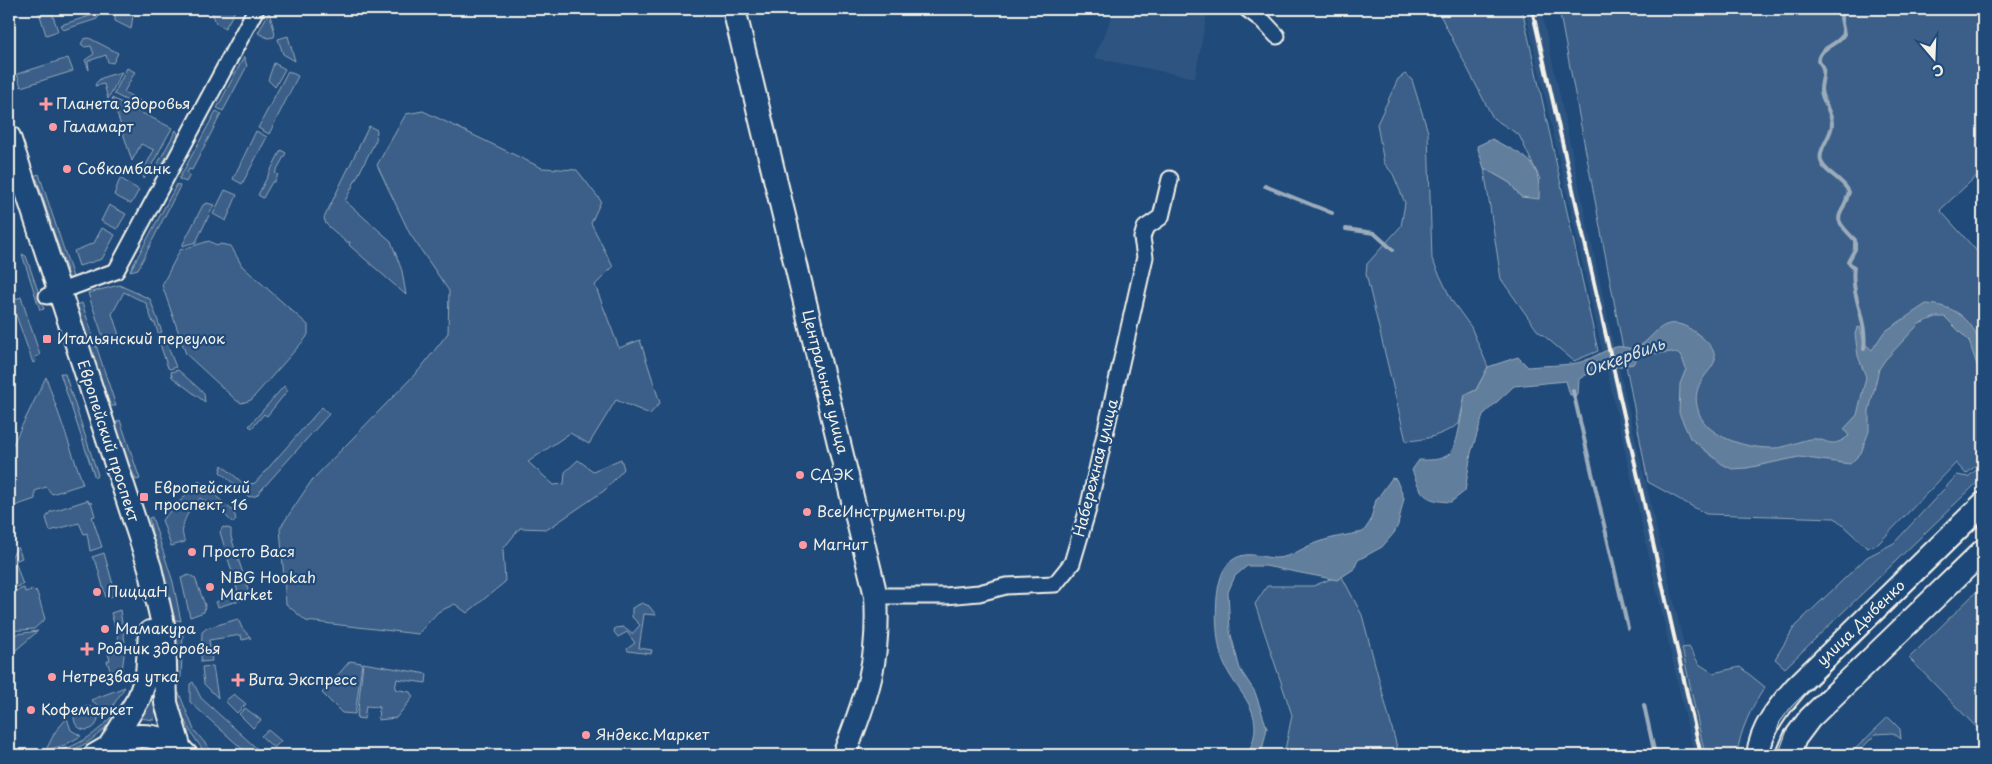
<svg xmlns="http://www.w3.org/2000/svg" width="1992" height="764" viewBox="0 0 1992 764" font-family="'Playpen Sans',sans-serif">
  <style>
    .built { fill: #2d5581 }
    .green { fill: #3a5f88; stroke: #97a8b8 }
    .water { fill: #627e9d; stroke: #9cacbb }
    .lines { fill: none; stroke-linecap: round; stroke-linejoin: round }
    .stream { stroke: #9cacbb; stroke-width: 4 }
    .street-casing { stroke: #f4f1e8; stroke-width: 19 }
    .secondary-casing { stroke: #f4f1e8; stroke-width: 26 }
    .street { stroke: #1f4a7a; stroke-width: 15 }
    .secondary { stroke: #1f4a7a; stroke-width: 22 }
    .tram { stroke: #f4f1e8; stroke-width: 1 }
    .rail { stroke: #f4f1e8; stroke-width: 4 }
    .poi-dot { fill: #ff9aa2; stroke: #1f4a7a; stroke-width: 2 }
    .labels { text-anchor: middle; stroke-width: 4.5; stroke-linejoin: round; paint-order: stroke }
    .poi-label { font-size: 15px; fill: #f4f1e8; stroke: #1f4a7a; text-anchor: start }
    .street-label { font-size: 15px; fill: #f4f1e8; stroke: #1f4a7a }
    .water-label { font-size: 16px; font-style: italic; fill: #dee0dd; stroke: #1f4a7a }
  </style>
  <rect width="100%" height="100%" fill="#1f4a7a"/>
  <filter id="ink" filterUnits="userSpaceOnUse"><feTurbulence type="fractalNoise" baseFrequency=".02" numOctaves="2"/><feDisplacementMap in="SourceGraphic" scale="10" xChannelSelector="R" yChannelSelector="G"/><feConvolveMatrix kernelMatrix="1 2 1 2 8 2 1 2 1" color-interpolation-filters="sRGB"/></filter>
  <g filter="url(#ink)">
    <!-- built -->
    <path class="built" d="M 1115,9 L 1208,9 L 1195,78 L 1094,58 Z
      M 1525,9 L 1541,9 L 1614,347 L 1710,755 L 1694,755 Z"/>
    <!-- green -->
    <path class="green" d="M 38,9 L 53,9 L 51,10 L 58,31 L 46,35 Z
      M 94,9 L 99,9 L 100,14 L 97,19 L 63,30 L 61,25 L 96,14 Z
      M 115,9 L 134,9 L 131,29 L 115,21 Z
      M 211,9 L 236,9 L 225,28 L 216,23 Z
      M 1437,9 L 1522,9 L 1598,351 L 1574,361 L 1537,330 L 1501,279 L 1484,168 L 1510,183 L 1521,197 L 1540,179 L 1519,135 L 1493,118 Z
      M 1559,9 L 1983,9 L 1983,170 L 1940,210 L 1983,258 L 1983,460 L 1966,474 L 1956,463 L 1878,544 L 1867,548 L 1835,518 L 1706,514 L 1648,482 Z
      M 269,12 L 275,33 L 274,37 L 268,38 L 258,33 Z
      M 288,36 L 295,61 L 283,54 L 278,39 Z
      M 89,38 L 118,53 L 113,63 L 108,62 L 106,55 L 88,61 L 89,70 L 85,60 L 94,54 L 91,46 L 85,47 L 81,44 L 84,39 Z
      M 244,57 L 247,66 L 223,111 L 217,108 Z
      M 68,58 L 73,71 L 21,87 L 17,74 Z
      M 274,63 L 285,69 L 275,87 L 268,80 Z
      M 127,68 L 135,72 L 124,92 L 144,103 L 139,107 L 114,94 Z
      M 288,71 L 298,76 L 269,134 L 258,128 Z
      M 122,72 L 108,99 L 104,84 L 95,86 C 97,76 113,75 122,72 Z
      M 1405,74 L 1412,80 L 1428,132 L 1432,259 L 1452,301 L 1471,327 L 1488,367 L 1476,390 L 1465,395 L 1459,424 C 1441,435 1427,440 1406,441 L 1366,274 L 1367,264 L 1401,226 L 1405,203 L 1393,174 L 1384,163 L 1377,124 L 1398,79 Z
      M 112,98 L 172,128 L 144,179 L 143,171 L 154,150 L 141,144 L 132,161 Z
      M 216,111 L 221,114 L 192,170 L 189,169 L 187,173 L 190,175 L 186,182 L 179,179 Z
      M 423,111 L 542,168 L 577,170 L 601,201 L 591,223 L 613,267 L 595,285 L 619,348 L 640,340 L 660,403 L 650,414 L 616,400 L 589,444 L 570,433 L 528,462 L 554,485 L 564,484 L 565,472 L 578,460 L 593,471 L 621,459 L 624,469 L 605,490 L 548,529 L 520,528 L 503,549 L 505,582 L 467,613 L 455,604 L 438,612 L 418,634 L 306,621 L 286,604 L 280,528 L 312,480 L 420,369 L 448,333 L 449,291 L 410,234 L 377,165 L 406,114 Z
      M 369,126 L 377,130 L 376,140 L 345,201 L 391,241 L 402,271 L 406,295 L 349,245 L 350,242 L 346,242 L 326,224 L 324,218 Z
      M 176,130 L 179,136 L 161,170 L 156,167 Z
      M 256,131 L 267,137 L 242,184 L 233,179 Z
      M 281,150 L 286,153 L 275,173 L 278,175 L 274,182 L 272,182 L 263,198 L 258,195 Z
      M 39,174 L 74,280 L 63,279 L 61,273 L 67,270 L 52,227 L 46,229 L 45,225 L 51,223 L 37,179 L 31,181 L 30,177 Z
      M 120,178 L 139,190 L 131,204 L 114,195 Z
      M 177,184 L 180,186 L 138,269 L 130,271 Z
      M 225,190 L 237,195 L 226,221 L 213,214 Z
      M 207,203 L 214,205 L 196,242 L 182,246 L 203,205 Z
      M 109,205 L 126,214 L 117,229 L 101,221 Z
      M 102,228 L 115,235 L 102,259 L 79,266 L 74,251 L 94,243 Z
      M 209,241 L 218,246 L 220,244 L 231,246 L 242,266 L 308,325 L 308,334 L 306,338 L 251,400 L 242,403 L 237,401 L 186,354 L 162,285 L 180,250 Z
      M 22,254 L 26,256 L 44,309 L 40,310 Z
      M 119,285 L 150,299 L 162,332 L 158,333 L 155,323 L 153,323 L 146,303 L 124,292 L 112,314 L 119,335 L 104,340 L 88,293 Z
      M 21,297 L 40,355 L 35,357 L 36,361 L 33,363 L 11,301 Z
      M 82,303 L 116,406 L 104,406 L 72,307 Z
      M 163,335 L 176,367 L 170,369 L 168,368 L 160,344 L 162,343 L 159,336 Z
      M 178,370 L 204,393 L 205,402 L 172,377 L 171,372 Z
      M 60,373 L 65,374 L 98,475 L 95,478 Z
      M 46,377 L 83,484 L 52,494 L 46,487 L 35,491 L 35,499 L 9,508 L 9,452 Z
      M 284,386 L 288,390 L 267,416 L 264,414 L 252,428 L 249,426 Z
      M 322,407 L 329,414 L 256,496 L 249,497 L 220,472 L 222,465 L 245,485 L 255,483 Z
      M 120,420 L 140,479 L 136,480 L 111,426 Z
      M 1983,464 L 1983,477 L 1785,668 L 1775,659 L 1795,626 L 1867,557 L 1894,543 L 1957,475 L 1968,477 Z
      M 199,481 L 234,512 L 236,520 L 233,523 L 220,510 L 200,498 C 190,509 177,525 185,542 L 171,546 L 162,520 Z
      M 88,500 L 89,503 L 91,502 L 95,516 L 92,517 L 102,547 L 90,551 L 87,533 L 84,534 L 79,523 L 50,531 L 46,518 L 50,512 Z
      M 152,517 L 173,582 L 181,621 L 170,619 L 149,518 Z
      M 223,527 L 231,529 L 231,537 L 248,589 L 241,600 L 218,607 L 216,602 L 238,592 L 220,532 Z
      M 18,547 L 22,558 L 15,561 L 23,585 L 9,589 L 9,560 Z
      M 104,553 L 116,595 L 106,598 L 97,565 L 92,557 Z
      M 189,575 L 195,578 L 205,605 L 204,612 L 190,617 L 181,578 Z
      M 1341,575 L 1362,615 L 1399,755 L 1284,755 L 1292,715 L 1255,604 L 1267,586 L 1313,586 Z
      M 1983,585 L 1983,724 L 1978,729 L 1909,658 Z
      M 24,588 L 25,592 L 32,590 L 37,592 L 45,619 L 34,629 L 9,631 L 9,593 Z
      M 642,603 L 649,606 L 656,615 L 644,614 L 639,648 L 652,650 L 651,654 L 628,651 L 627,649 L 635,643 L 627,632 L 618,637 L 614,632 L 615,628 L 623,627 L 632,634 L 640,625 L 632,617 L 632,608 Z
      M 120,610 L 125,642 L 120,644 L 111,613 Z
      M 238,619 L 242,628 L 251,638 L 242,640 L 241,635 L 209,640 L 212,661 L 201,662 L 202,632 L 207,628 Z
      M 38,631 L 9,656 L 9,635 Z
      M 183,634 L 181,677 L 177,679 L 172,640 Z
      M 1689,647 L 1699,664 L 1713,673 L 1740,667 L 1765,687 C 1751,708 1740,730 1737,755 L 1705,755 L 1682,648 Z
      M 125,649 L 122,670 L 111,673 L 107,661 L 110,660 L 108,654 Z
      M 350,661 L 362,663 L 355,714 L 342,713 L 322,693 Z
      M 363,663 L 427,674 L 426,683 L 397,679 L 395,689 L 410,692 L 413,697 L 396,718 L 378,720 L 379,707 L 366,706 L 364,719 L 357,718 Z
      M 213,666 L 218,698 L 204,684 L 202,667 Z
      M 193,682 L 201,698 L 264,755 L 249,755 L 190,702 L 190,684 Z
      M 131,685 L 135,686 C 112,721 102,740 61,755 L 59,751 C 94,740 116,717 131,685 Z
      M 125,687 L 105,718 L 99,706 L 91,700 Z
      M 179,693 L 194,730 L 215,755 L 207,755 C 192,736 181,718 174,694 Z
      M 234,694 L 246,704 L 237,713 L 225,701 Z
      M 149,696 L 156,698 L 154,720 L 139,718 Z
      M74 718a12 12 0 1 1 24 0a12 12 0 1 1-24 0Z
      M 245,708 L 261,720 L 253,728 L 239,714 Z
      M 1888,717 L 1900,729 L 1901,739 L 1893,733 L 1876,734 L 1855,755 L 1849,755 Z
      M 67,718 L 71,730 L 81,736 L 65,745 L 46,750 L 55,732 Z
      M 268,730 L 281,741 L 274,748 L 261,736 Z"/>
    <!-- water -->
    <path class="water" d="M 1492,139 C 1524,157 1541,157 1539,199 L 1521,197 L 1510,183 L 1484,168 L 1477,146 Z
      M 1926,304 C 1967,306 1983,333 1983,372 L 1977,365 L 1969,341 L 1945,317 L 1936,317 L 1919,324 L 1885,360 L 1879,369 L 1869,411 L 1869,431 L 1861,453 L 1850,464 L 1799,457 L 1747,468 L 1732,469 L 1722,464 L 1690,438 L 1679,413 L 1680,384 L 1686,369 L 1681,355 L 1672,352 L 1640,355 L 1633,364 L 1593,371 L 1579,379 L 1578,395 L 1570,395 L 1566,381 L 1514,386 L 1483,415 L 1471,453 L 1465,491 L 1451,502 C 1423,501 1421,494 1412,470 L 1419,460 C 1428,460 1441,461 1449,454 C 1459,446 1462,408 1465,395 L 1476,390 L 1488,367 L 1518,357 L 1528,367 C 1544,365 1561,366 1577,363 C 1590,360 1602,351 1616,347 C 1623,345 1631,351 1638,347 C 1654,338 1660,318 1682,325 C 1693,329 1712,343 1715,355 C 1718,371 1687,380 1699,413 C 1708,438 1749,449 1774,448 C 1786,448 1798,441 1810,439 C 1828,437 1828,451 1849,436 L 1844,429 L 1857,415 L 1866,377 L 1858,356 L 1855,334 L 1857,328 L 1860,327 L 1864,343 L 1872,350 L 1884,332 Z
      M 1392,478 L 1396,479 L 1404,498 L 1398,525 L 1394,533 L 1382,547 L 1358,560 L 1354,569 L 1337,580 L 1265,566 L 1247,566 L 1235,576 L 1228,592 L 1230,631 L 1240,669 L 1255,692 L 1267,728 L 1261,755 L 1247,755 C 1272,708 1231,692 1221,655 C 1215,634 1212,579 1229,563 C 1245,548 1260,558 1276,558 C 1291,558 1305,546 1318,542 C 1333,537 1348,535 1363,532 L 1370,522 L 1376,500 Z"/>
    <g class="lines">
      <!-- stream -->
      <path class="stream" d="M 1842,9 L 1841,18 L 1844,34 C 1837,46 1820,46 1818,61 C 1828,70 1821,78 1821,90 C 1822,102 1832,112 1832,124 C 1832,136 1818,148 1821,161 C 1824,173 1842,177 1849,192 C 1841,221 1829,214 1855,240 L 1855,249 L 1848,262 L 1854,267 C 1850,295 1868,320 1864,349
        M 1265,186 L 1332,213
        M 1346,229 L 1374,233 L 1393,250
        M 1573,391 L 1628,628
        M 1644,705 L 1655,755"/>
      <!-- street casing -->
      <g class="street-casing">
        <path id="street" d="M 1247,9 L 1262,20 L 1277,36
          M 47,296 L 116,271 L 256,9
          M 876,596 L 945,596 L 979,593 L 1006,586 L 1055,584 L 1072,563 L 1088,509 L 1145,257 L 1142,238 L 1145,228 L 1161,217 L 1170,179"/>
      </g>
      <!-- secondary casing -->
      <g class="secondary-casing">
        <path id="secondary" d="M 734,9 L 876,596 C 880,662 867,695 844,755
          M 9,137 L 150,568 L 164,629 L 166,703 L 180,749
          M 107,749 C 130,729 165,733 186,755
          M 95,755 L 109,747 L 139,698 L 147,675 L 150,632
          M 1758,755 C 1761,728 1779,707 1796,687 L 1983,504
          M 1788,755 L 1795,738 L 1810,718 L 1983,551"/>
      </g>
      <!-- street -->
      <use href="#street" class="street"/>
      <!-- secondary -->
      <use href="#secondary" class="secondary"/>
      <!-- tram -->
      <path class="tram" d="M 1769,755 L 1780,722 L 1792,706 L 1983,520
        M 1778,755 L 1788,728 L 1799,713 L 1983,533"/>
      <!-- rail -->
      <path class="rail" d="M 1532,9 L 1701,755"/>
    </g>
  </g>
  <!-- markers -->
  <g class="poi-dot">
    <path d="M43.5 96.5h5v5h5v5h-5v5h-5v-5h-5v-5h5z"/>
    <circle cx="53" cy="127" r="5"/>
    <circle cx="67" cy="169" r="5"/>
    <rect x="42" y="334" width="10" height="10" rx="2.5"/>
    <circle cx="800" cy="475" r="5"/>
    <rect x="139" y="492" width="10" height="10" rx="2.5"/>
    <circle cx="807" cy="512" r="5"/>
    <circle cx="803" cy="545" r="5"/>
    <circle cx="192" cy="552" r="5"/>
    <circle cx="210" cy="587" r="5"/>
    <circle cx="97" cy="592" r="5"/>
    <circle cx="105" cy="629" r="5"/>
    <path d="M84.5 641.5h5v5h5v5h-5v5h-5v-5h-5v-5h5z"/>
    <circle cx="52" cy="677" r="5"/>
    <path d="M235.5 672.5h5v5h5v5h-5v5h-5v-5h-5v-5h5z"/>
    <circle cx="31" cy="710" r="5"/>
    <circle cx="586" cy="735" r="5"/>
  </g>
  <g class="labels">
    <!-- poi labels -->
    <g class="poi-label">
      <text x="56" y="109">Планета здоровья</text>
      <text x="63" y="132">Галамарт</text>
      <text x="77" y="174">Совкомбанк</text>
      <text x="57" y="344">Итальянский переулок</text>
      <text x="810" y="480">СДЭК</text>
      <text x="154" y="493">Европейский<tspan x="154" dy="17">проспект, 16</tspan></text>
      <text x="817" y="517">ВсеИнструменты.ру</text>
      <text x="813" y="550">Магнит</text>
      <text x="202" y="557">Просто Вася</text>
      <text x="220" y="583">NBG Hookah<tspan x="220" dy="17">Market</tspan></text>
      <text x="107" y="597">ПиццаН</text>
      <text x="115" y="634">Мамакура</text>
      <text x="97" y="654">Родник здоровья</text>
      <text x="62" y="682">Нетрезвая утка</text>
      <text x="248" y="685">Вита Экспресс</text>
      <text x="41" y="715">Кофемаркет</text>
      <text x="596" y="740">Яндекс.Маркет</text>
    </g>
    <!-- street labels -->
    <g class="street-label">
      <text transform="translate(825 382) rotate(76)" y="5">Центральная улица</text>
      <text transform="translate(108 441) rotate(72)" y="5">Европейский проспект</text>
      <text transform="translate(1096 468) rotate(-76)" y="5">Набережная улица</text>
      <text transform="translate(1861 623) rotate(-44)" y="5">улица Дыбенко</text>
    </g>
    <!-- water labels -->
    <g class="water-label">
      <text transform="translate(1624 357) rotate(-20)" y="6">Оккервиль</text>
    </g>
  </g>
  <!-- margin -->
  <rect width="1992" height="764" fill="none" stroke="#1f4a7a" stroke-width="30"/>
  <rect x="15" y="15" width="1962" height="734" fill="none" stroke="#f4f1e8" stroke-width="2" filter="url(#ink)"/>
  <!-- north arrow -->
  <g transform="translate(1934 58) rotate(161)" stroke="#1f4a7a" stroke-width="4" paint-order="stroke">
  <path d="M0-4L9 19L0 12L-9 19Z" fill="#f4f1e8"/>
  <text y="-8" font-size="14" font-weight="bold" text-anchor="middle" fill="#f4f1e8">С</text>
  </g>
</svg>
